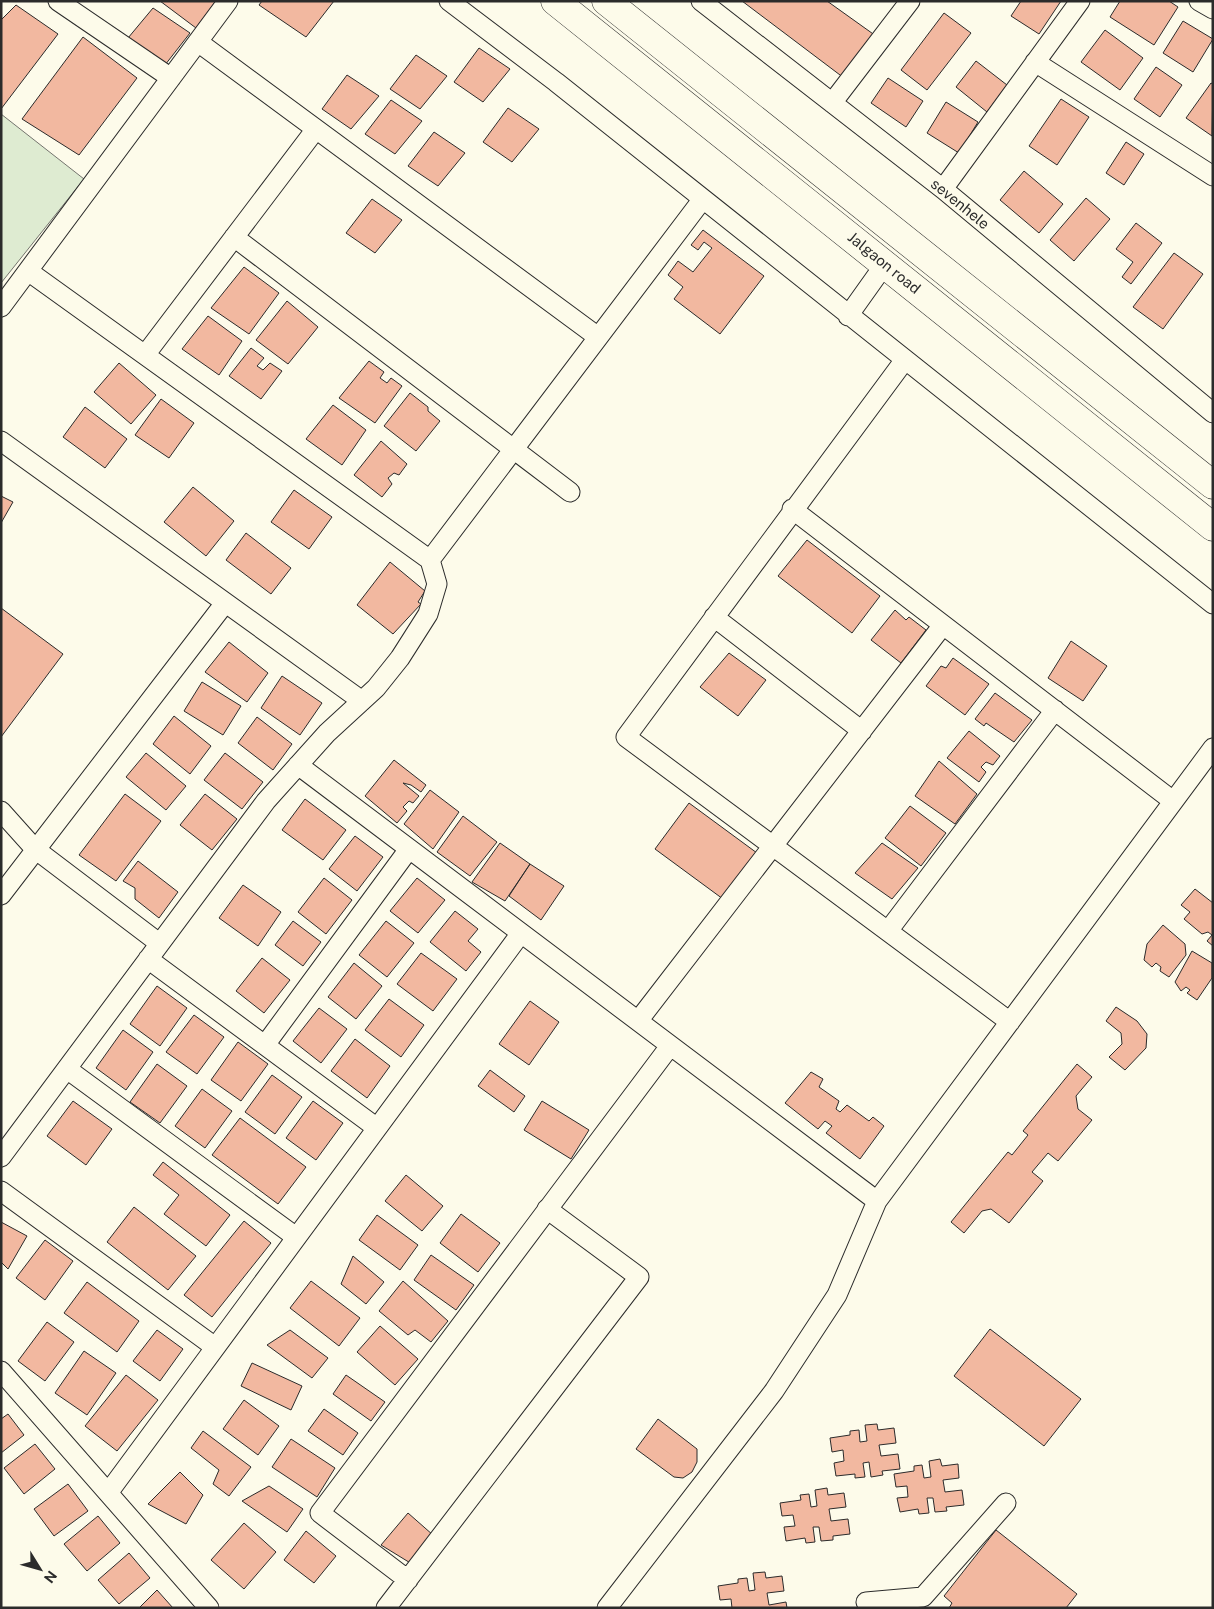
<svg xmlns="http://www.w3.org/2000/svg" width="1214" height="1609" viewBox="0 0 1214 1609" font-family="'Public Sans',sans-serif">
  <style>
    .green { fill: #deebd1; stroke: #74746e }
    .building { fill: #f2b8a0; stroke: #2b2b2b }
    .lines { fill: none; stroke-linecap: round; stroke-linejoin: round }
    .minor-casing { stroke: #2b2b2b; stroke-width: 21 }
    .trunk-casing { stroke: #2b2b2b; stroke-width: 29 }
    .minor { stroke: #fdfbea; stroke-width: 19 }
    .trunk { stroke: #fdfbea; stroke-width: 28 }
    .labels { text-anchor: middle; stroke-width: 4; stroke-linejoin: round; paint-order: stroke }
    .street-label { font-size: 15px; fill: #2b2b2b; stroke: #fdfbea }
  </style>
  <rect width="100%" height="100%" fill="#fdfbea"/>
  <!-- green -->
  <path class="green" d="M 1,114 L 84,179 L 1,283 Z"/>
  <!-- building -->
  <path class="building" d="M 160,1 L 216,1 L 196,28 Z
    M 262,1 L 334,1 L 306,37 L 259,5 Z
    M 742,1 L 827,1 L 876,36 L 844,78 Z
    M 1021,1 L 1061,1 L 1039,34 L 1011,16 Z
    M 1120,1 L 1169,1 L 1178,7 L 1154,45 L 1110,17 Z
    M 16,5 L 58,34 L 1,109 L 1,20 Z
    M 153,8 L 190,33 L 165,65 L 128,38 Z
    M 944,13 L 971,33 L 927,90 L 901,70 Z
    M 1183,21 L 1213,39 L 1193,72 L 1163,53 Z
    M 1105,30 L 1143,58 L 1120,90 L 1081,62 Z
    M 83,37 L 137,78 L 79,155 L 22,119 Z
    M 479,48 L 510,69 L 483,102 L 454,82 Z
    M 416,55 L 447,76 L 420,109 L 390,89 Z
    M 976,61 L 1007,85 L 987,112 L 956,87 Z
    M 1156,67 L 1182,85 L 1160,117 L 1134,99 Z
    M 347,75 L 379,96 L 351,129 L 322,109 Z
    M 888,78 L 923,101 L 906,127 L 871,103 Z
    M 1211,83 L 1213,84 L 1212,136 L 1186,118 Z
    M 1061,99 L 1089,117 L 1057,165 L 1029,146 Z
    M 391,100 L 422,121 L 395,154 L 365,134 Z
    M 946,102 L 978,122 L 959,153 L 927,133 Z
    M 508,108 L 539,129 L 512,162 L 483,142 Z
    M 434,132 L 465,153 L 438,186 L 408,166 Z
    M 1126,142 L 1144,154 L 1124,185 L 1106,173 Z
    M 1024,171 L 1063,204 L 1039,233 L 1000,200 Z
    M 1086,198 L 1110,219 L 1074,261 L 1050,240 Z
    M 372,199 L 402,220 L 375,253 L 346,233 Z
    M 1136,223 L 1162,243 L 1131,284 L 1122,277 L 1133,262 L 1116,249 Z
    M 703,230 L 764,276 L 720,334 L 674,299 L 683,287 L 668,275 L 678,261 L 693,272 L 712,248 L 704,242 L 698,250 L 691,245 Z
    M 1174,253 L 1203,274 L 1163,329 L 1133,307 Z
    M 244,267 L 279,293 L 249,334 L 211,308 Z
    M 287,301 L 318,327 L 288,364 L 256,340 Z
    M 208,316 L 242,341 L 219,375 L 182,349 Z
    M 251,348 L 264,358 L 257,366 L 263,370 L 270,363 L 282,371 L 261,399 L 229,376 Z
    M 369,361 L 384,372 L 380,378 L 387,383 L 391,378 L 402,386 L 375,423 L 339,398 Z
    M 119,363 L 156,395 L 131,424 L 94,392 Z
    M 410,393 L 428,407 L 428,411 L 440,421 L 416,451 L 384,426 Z
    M 161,399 L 194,423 L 169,458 L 135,435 Z
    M 333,405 L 366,430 L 342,465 L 306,439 Z
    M 85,407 L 127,439 L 105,468 L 63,437 Z
    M 381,441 L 407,464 L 399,475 L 394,473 L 388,478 L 392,484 L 382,497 L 354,475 Z
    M 193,487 L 234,521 L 206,556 L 164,522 Z
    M 294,490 L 332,517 L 309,549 L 271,522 Z
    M 1,496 L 13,502 L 1,523 Z
    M 246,533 L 291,568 L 271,594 L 226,560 Z
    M 807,540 L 880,596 L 852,633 L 778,576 Z
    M 390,562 L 425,591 L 418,602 L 421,604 L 393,634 L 357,605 Z
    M 1,608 L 63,654 L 1,737 Z
    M 895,610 L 906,620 L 909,617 L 926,630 L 901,663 L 871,640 Z
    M 1071,641 L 1107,666 L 1083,701 L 1048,678 Z
    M 229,642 L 268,673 L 247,702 L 205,672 Z
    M 729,653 L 766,680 L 738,716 L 700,687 Z
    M 953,658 L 989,684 L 965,715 L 926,686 L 941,666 L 946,668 Z
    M 282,676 L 322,703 L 300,735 L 261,708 Z
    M 202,682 L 241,706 L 223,735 L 184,711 Z
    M 995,693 L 1032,720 L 1014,742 L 986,723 L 984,726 L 975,719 Z
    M 174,716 L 211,746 L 190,774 L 153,744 Z
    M 257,717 L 292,744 L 273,770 L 238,743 Z
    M 969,731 L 1000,756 L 993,765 L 986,762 L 981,767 L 986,772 L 979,782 L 947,758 Z
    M 146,753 L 186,786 L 166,810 L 126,777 Z
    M 225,753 L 263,782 L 242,809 L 204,780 Z
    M 394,760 L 426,785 L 421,792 L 411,785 L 403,783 L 419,796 L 413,803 L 409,801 L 403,807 L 407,811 L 397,823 L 365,796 Z
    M 939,761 L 977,794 L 955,824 L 915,796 Z
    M 430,790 L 459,812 L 433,849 L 404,824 Z
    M 125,794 L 161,821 L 116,881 L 79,855 Z
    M 205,794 L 237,819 L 212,850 L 180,825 Z
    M 305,799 L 346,830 L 323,860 L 282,830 Z
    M 689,803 L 757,853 L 723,899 L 655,849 Z
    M 910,806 L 946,833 L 921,866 L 885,838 Z
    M 463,816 L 497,842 L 470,876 L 437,852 Z
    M 355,836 L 383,857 L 357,891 L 329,869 Z
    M 500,843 L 530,864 L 505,901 L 472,882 Z
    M 882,843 L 918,868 L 892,899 L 855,873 Z
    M 138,861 L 178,892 L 159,918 L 135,899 L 135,888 L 123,881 Z
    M 530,864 L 564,886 L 541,920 L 509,896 Z
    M 324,878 L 352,900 L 326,934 L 298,912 Z
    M 417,878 L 445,900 L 418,933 L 390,911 Z
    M 243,885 L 281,912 L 258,946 L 219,918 Z
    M 1195,889 L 1213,903 L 1213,946 L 1207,941 L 1212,935 L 1208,932 L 1202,934 L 1184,919 L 1190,912 L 1181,905 Z
    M 455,911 L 478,929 L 468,941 L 481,952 L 466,971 L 430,942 Z
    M 293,921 L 321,942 L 303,966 L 275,945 Z
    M 386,921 L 414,943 L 387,977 L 359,955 Z
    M 1163,925 L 1185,944 L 1186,955 L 1169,977 L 1160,971 L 1161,967 L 1156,963 L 1152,967 L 1144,960 L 1147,944 Z
    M 1192,951 L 1212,963 L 1212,978 L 1197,1000 L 1187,993 L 1190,990 L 1186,987 L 1181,991 L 1175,982 Z
    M 421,953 L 457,979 L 433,1011 L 397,984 Z
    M 262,958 L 290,980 L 264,1013 L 236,991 Z
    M 354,963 L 382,986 L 356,1019 L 328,997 Z
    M 157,986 L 187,1008 L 160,1046 L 130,1024 Z
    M 389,999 L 424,1025 L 401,1057 L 365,1030 Z
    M 530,1001 L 559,1022 L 529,1065 L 499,1044 Z
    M 1116,1007 L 1137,1021 L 1147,1034 L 1146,1048 L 1125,1070 L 1109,1057 L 1122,1044 L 1121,1033 L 1106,1021 Z
    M 319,1008 L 347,1029 L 321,1063 L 293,1041 Z
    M 194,1015 L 224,1037 L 197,1074 L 166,1052 Z
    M 123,1030 L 153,1052 L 126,1090 L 96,1068 Z
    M 355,1039 L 390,1066 L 367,1098 L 331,1071 Z
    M 238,1042 L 268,1064 L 241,1101 L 211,1080 Z
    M 157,1064 L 187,1086 L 160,1123 L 130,1102 Z
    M 1077,1064 L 1092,1077 L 1076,1096 L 1078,1109 L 1092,1120 L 1058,1161 L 1048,1153 L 1032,1172 L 1043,1181 L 1009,1223 L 991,1209 L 982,1211 L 964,1233 L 951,1222 L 1008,1152 L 1012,1155 L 1028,1135 L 1023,1131 Z
    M 490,1070 L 525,1096 L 514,1112 L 478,1086 Z
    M 811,1072 L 823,1079 L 819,1087 L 839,1101 L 836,1109 L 840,1112 L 847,1105 L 869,1121 L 873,1117 L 884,1126 L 860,1159 L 826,1133 L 832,1126 L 825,1121 L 818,1129 L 785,1103 Z
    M 272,1075 L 302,1097 L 275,1134 L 245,1112 Z
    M 202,1089 L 232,1111 L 205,1148 L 175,1126 Z
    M 73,1101 L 112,1129 L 86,1165 L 47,1136 Z
    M 313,1101 L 343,1123 L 316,1160 L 286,1138 Z
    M 542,1101 L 589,1130 L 571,1159 L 524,1130 Z
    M 240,1118 L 306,1167 L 278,1204 L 212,1155 Z
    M 163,1162 L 230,1215 L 206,1246 L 164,1214 L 179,1195 L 153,1175 Z
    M 406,1175 L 443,1206 L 422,1231 L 385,1201 Z
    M 134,1207 L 196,1256 L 168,1290 L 107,1242 Z
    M 461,1214 L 500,1243 L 478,1272 L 440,1243 Z
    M 377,1215 L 418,1245 L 400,1270 L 359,1240 Z
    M 244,1221 L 271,1243 L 212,1317 L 184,1295 Z
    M 1,1222 L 27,1236 L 8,1269 L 1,1262 Z
    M 45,1240 L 73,1261 L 45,1300 L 16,1278 Z
    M 431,1255 L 474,1285 L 456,1310 L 414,1280 Z
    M 353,1256 L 384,1282 L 366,1304 L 341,1284 Z
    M 311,1281 L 360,1318 L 339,1346 L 290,1308 Z
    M 403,1281 L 448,1321 L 431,1342 L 415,1330 L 408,1335 L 379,1311 Z
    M 87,1282 L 139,1321 L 117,1352 L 64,1313 Z
    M 47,1322 L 74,1342 L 45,1381 L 18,1361 Z
    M 380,1326 L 418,1359 L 395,1385 L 357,1352 Z
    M 990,1329 L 1081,1399 L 1044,1446 L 954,1376 Z
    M 157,1330 L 183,1349 L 160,1381 L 133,1361 Z
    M 290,1330 L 328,1358 L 312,1378 L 267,1345 Z
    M 84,1351 L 116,1373 L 87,1415 L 55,1393 Z
    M 252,1363 L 302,1386 L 291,1410 L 241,1386 Z
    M 126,1375 L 158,1400 L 117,1451 L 85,1426 Z
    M 346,1375 L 385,1402 L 371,1421 L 333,1394 Z
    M 244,1400 L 279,1426 L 258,1455 L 223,1429 Z
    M 324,1409 L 358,1433 L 343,1455 L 308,1431 Z
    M 8,1414 L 24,1435 L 1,1453 L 1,1419 Z
    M 658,1419 L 697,1449 L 697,1462 L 692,1472 L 683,1478 L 674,1477 L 636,1449 Z
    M 877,1424 L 878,1430 L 894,1428 L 896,1443 L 879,1445 L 881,1456 L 898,1454 L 900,1469 L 882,1471 L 883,1475 L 871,1477 L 869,1462 L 863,1463 L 865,1477 L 855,1478 L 855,1474 L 836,1476 L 834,1463 L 844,1461 L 843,1450 L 832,1452 L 830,1438 L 850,1435 L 850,1431 L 859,1430 L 860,1442 L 867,1441 L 865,1425 Z
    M 203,1431 L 251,1467 L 229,1496 L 213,1484 L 219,1470 L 191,1448 Z
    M 291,1439 L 335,1468 L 317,1497 L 272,1467 Z
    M 35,1444 L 55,1469 L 24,1494 L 4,1468 Z
    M 940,1459 L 942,1466 L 958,1464 L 959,1478 L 943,1480 L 945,1492 L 962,1490 L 964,1505 L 946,1507 L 947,1511 L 935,1512 L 933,1498 L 927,1498 L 929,1513 L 919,1514 L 918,1509 L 900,1512 L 897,1498 L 908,1497 L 907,1486 L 896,1487 L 894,1474 L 914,1471 L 914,1466 L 922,1465 L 924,1478 L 931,1477 L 929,1461 Z
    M 180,1472 L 203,1495 L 186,1524 L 148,1504 Z
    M 68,1484 L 88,1511 L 54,1536 L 34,1509 Z
    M 269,1486 L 303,1509 L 287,1532 L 242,1501 Z
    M 827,1488 L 828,1495 L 844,1493 L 846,1507 L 829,1509 L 831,1521 L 848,1519 L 850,1534 L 833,1536 L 833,1540 L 821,1541 L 819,1527 L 813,1527 L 815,1542 L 806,1543 L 805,1538 L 786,1541 L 784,1527 L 795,1526 L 793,1515 L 782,1516 L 780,1503 L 801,1500 L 800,1495 L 809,1494 L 811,1507 L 817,1506 L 815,1490 Z
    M 408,1513 L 433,1535 L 412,1564 L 381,1545 Z
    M 98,1516 L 120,1543 L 87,1571 L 64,1544 Z
    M 244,1523 L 276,1552 L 244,1589 L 211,1560 Z
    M 996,1530 L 1077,1594 L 1066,1608 L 949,1608 L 952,1603 L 944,1596 Z
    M 306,1531 L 336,1556 L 314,1583 L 284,1560 Z
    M 129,1553 L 150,1578 L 119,1604 L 98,1580 Z
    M 765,1572 L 766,1578 L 782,1576 L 784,1591 L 767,1593 L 769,1605 L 786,1602 L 787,1608 L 732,1608 L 731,1599 L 720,1600 L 718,1586 L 738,1583 L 738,1579 L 747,1578 L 749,1591 L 755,1590 L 753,1573 Z
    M 157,1590 L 173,1608 L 139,1608 Z"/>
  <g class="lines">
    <!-- minor casing -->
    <g class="minor-casing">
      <path id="minor" d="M 58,1 L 171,78
        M 449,1 L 556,82 L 1213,604
        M 701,1 L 943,189 L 1213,413
        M 1199,1 L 1213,9
        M 198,42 L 598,337
        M 1035,62 L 1213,176
        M 832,103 L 910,1
        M 943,189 L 1080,1
        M 234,237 L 570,492
        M 28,271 L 430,560
        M 1,307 L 228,1
        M 848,316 L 885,264
        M 145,355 L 316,129
        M 904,361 L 626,737 L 1010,1022
        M 1,441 L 362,701
        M 792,509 L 1173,801
        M 714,617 L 862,731
        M 298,765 L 877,1201
        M 1,811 L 35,849 L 159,943
        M 1,895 L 225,603
        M 888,931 L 1055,710
        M 148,959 L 377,1128
        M 638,1021 L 943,625
        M 265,1045 L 409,849
        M 67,1069 L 296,1237
        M 1,1157 L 266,801 L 327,733 L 376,688 L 400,658 L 428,614 L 437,584 L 430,560 L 702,200
        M 1,1191 L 215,1347
        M 1,1371 L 209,1608
        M 108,1493 L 521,933
        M 408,1580 L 320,1513 L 670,1046
        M 866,1602 L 923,1597 L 1006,1503
        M 386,1608 L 639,1277 L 547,1209
        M 607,1608 L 774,1391 L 837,1295 L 877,1201 L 1213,748"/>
    </g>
    <!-- trunk casing -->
    <g class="trunk-casing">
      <path id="trunk" d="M 555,1 L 1213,527
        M 606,1 L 1213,485"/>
    </g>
    <!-- minor -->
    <use href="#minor" class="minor"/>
    <!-- trunk -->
    <use href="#trunk" class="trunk"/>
  </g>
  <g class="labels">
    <!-- street labels -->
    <g class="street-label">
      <text transform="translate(960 204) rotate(39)" y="5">sevenhele</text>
      <text transform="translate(884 263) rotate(39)" y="5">Jalgaon road</text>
    </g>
  </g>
  <!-- border -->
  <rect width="1214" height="1609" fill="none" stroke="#2b2b2b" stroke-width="5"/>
  <!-- north arrow -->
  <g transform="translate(40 1569) rotate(127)" stroke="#fdfbea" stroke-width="4" paint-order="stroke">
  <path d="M0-4L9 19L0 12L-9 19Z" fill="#2b2b2b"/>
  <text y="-8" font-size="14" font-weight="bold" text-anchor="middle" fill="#2b2b2b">N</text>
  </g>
</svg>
